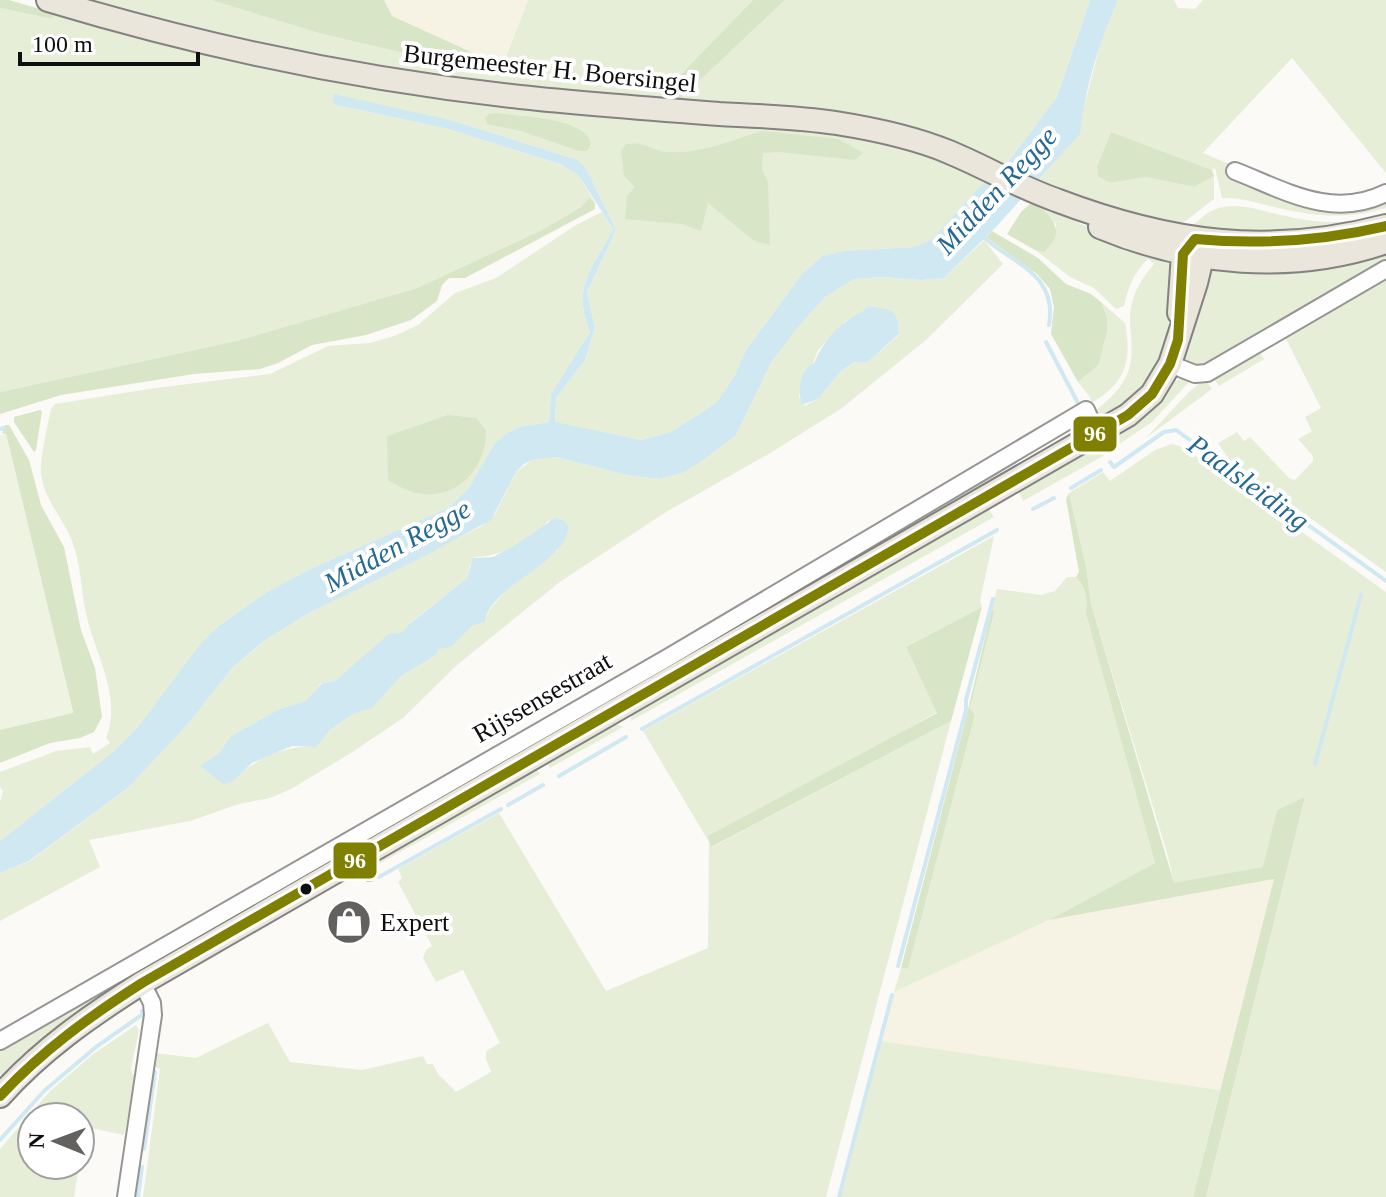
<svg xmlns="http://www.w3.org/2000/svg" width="1386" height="1197" viewBox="0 0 1386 1197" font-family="'Times New Roman',serif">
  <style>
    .farmland { fill: #f6f3e4 }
    .green { fill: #e6eed8; fill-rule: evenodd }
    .forest { fill: #d8e5c7 }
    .pitch { fill: #eff3e1 }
    .water { fill: #d0e8f2 }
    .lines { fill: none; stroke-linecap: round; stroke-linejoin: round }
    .stream { stroke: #d0e8f2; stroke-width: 4 }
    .minor-casing { stroke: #959593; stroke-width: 20 }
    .major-casing { stroke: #838280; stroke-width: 26 }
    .minor { stroke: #fefefe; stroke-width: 16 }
    .major { stroke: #eae6dc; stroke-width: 22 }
    .bus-1-casing { stroke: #fff; stroke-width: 16 }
    .bus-1 { stroke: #808000; stroke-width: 10 }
    .bus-dot { fill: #0f0f0f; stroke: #fff; stroke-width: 3 }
    .labels { text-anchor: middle; stroke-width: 8; stroke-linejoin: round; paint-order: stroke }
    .street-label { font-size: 26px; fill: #0f0f0f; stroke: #fff }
    .poi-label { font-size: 26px; fill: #0f0f0f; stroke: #fff; text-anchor: start }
    .water-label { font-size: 28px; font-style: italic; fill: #266a94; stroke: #fff }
    .line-badge { stroke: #fff; stroke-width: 3 }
    .badge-label { font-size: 22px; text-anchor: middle; font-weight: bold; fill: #fff }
  </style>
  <rect width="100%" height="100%" fill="#fbfaf6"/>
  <!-- farmland -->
  <path class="farmland" d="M 384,0 L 528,0 L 502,66 L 392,16 Z
    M 1274,879 L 1220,1090 L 881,1041 L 894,992 L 1049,920 Z"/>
  <!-- green -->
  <path class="green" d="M 73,0 L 211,0 L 322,34 L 499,75 L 528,0 L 753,0 L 654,102 L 494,87 L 299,54 Z
    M 785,0 L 1090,0 L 1057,97 L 1004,167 L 967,150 L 675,104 Z
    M 1118,0 L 1174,0 L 1178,8 L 1195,9 L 1203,0 L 1386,0 L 1386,173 L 1292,58 L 1203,153 L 1229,164 L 1226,176 C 1278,195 1331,221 1386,197 L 1386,208 C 1350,219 1315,217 1279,208 C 1260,204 1242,197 1222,198 L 1215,168 L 1212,170 L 1111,132 L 1097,166 L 1098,177 L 1111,183 L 1146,177 L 1194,187 L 1214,176 L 1214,199 L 1183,223 L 1189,229 C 1198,221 1207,211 1219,208 C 1240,202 1261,211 1281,215 C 1318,224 1349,225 1386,214 L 1386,221 C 1300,245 1208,246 1124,217 C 1094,207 1066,194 1037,182 L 1079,134 L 1082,115 L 1103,33 Z
    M 0,8 L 53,19 L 54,13 L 137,35 L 841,133 L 935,157 L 987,179 L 931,240 L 914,247 L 848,251 L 822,256 L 802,274 L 746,350 L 734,377 L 716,403 L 671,432 L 641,440 L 555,423 L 556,398 L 585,360 L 595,328 L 587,292 L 616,230 L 578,160 L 454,121 L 337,105 L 448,129 L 560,164 L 579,176 L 595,203 L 589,199 L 581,207 L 542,230 L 417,288 L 238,341 L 0,392 Z
    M 1041,202 L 1081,224 L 1167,257 L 1173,274 L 1168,346 L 1139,396 L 1098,422 L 1095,411 C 1106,402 1118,392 1125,379 C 1135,360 1131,342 1130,322 C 1129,300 1139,281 1154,264 L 1148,259 C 1134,272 1128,288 1124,306 L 1116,309 L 1094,288 L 1070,277 L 1035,250 C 1052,255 1056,238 1056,224 L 1035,203 Z
    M 602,212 L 613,229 C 593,269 571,285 590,332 L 551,394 L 549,422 L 518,427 L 504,435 L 495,443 L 468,489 L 448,508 L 308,570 L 267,592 L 217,627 L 201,643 L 138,727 L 114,751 L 0,841 L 0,802 L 3,791 L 0,787 L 0,772 L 56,751 L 90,747 L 93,754 L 110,743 L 106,738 C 123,697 94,653 86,613 C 81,590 81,564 72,541 C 63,518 45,501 41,475 C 39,463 48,423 51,409 L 55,404 L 155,388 L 270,374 L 328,346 L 370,343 L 394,336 L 418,325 L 455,293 L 496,278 L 576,225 ZM 447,415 L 450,490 L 419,494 L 387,436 Z
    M 984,240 L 1003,264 L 926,340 L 842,408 L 772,452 L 666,512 L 561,581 L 457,665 L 403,718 L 351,753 L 291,789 L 270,798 L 239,804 L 190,821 L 89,840 L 100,867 L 0,921 L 0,873 L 30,861 L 128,788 L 188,724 L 233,667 L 268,638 L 311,612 L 482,526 L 495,514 L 516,472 L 532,460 L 556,457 L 627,475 L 660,479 L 682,473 L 736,435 L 771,363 L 795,329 L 825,297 L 854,279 L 883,277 L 921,280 L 944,278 ZM 869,306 C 889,309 899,311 899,335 L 868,362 L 856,362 L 841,371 L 818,399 L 804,406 L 799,397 L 805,370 L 813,364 L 818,350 L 845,321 L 863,313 ZM 549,520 L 558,550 C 539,566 488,598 485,622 L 472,626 L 439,649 L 436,655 L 400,677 L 372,707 L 353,714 L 330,730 L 316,746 C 275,747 257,760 224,785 L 201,766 L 218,754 L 231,736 L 279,709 L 307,701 L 321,683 L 335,681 L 405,630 L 411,622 L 467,578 L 470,565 L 475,557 C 500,557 533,541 549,520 Z
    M 1386,245 L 1386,263 L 1218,362 L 1198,368 L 1188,363 L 1183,355 L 1210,270 L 1215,267 Z
    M 1386,272 L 1386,572 L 1230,461 L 1218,443 L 1237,432 L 1244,441 L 1250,437 L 1290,479 L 1295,480 L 1313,461 L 1313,456 L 1298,439 L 1312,431 L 1305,417 L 1321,408 L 1284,335 Z
    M 1102,303 L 1125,323 C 1132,360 1126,384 1091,403 L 1090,397 L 1078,382 C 1102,365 1114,331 1102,303 Z
    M 1259,351 L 1264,359 L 1219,386 L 1214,379 Z
    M 1183,378 L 1190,381 L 1152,422 L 1118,445 L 1111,445 L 1106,437 L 1173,382 Z
    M 1201,382 L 1207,382 L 1212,389 L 1146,438 L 1188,393 Z
    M 1100,441 L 1105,450 L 1103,456 L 1023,501 L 1017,488 Z
    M 1172,444 L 1183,447 L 1386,592 L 1386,1197 L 1206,1197 L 1305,798 L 1277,810 L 1264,867 L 1174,884 L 1168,856 L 1091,604 L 1086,566 L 1069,493 L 1103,472 L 1110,481 L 1155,450 Z
    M 1001,471 L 1006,479 L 531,752 L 527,744 L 947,499 L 950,502 Z
    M 987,507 L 994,517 L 631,721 L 631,713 Z
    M 994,536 L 980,601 L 982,607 L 906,647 L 937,712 L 711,841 L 712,847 L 951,721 L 826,1197 L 143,1197 L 160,1069 L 154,1066 L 155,1053 L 196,1058 L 268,1023 L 290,1062 L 362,1070 L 423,1056 L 427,1064 L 433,1064 L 438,1074 L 456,1092 L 491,1072 L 486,1059 L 486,1051 L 500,1043 L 463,970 L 436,982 L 423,958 L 426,950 L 432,946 L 398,882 L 402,878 L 398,869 L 499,813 L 606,991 L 708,948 L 709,842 L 643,731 Z
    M 1067,577 L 1076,577 C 1087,589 1087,598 1086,614 L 1155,863 L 1049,920 L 894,992 L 901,968 L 908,969 L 975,715 L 970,708 L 994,613 L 992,608 L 997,589 L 1041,595 L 1055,591 Z
    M 610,721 L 623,727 L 550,768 L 547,763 L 550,757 Z
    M 529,768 L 537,770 L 540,774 L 375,866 L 378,857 Z
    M 134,973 L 137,979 L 5,1079 L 0,1074 L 0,1050 L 35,1030 L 35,1025 Z
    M 136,1025 L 139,1030 L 131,1069 L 135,1080 L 124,1135 L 86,1127 L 80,1162 L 80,1117 L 32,1117 L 32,1165 L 79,1165 L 74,1197 L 0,1197 L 0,1149 L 50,1091 L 92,1055 Z
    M 881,1041 L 1220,1090 L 1193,1197 L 840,1197 Z"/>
  <!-- forest -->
  <path class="forest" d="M 0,0 L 9,0 L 54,13 L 53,19 L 0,8 Z
    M 211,0 L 384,0 L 392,16 L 502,66 L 499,75 L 322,34 Z
    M 753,0 L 785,0 L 675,104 L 654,102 Z
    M 496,113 C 521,117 584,117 591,143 L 587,151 L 579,151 L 521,131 L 487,124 L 485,118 L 489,114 Z
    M 762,131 L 838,139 L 863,153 L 855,160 L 779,152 L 763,153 L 762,169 L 768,182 L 770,245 L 754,241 L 708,203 L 701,231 L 682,224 L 625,219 L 627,196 L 635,187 L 624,176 L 621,151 L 626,144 C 646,141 652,151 669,152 C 700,154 733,140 762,131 Z
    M 1111,132 L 1212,170 L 1214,176 L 1194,187 L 1146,177 L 1111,183 L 1098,177 L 1097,166 Z
    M 589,198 L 595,203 L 595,209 L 465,278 L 449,278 L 442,285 L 437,301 L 411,320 L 366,335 L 312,345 L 278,363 L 260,369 L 194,374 L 61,395 L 0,414 L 0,392 L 237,341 L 417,288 L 542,230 L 581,207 Z
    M 1032,202 C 1052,215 1068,232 1044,252 L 1035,250 L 1007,234 L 1021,212 Z
    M 992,231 L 1038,258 L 1066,284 L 1091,294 L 1102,303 L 1107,318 L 1107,332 L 1101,355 L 1098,365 L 1078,382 L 1051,334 L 1054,307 L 1050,289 L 1037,274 L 986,237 Z
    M 40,410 L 42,411 L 36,450 L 34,452 L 14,422 L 14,417 Z
    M 447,415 L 476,418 L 486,430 C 487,467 457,502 417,493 C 406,491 397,485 388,480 L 387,436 Z
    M 5,425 L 9,425 L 29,460 L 41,505 L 64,547 L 81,630 L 95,668 L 102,717 L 94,732 L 80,738 L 50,743 L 0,763 L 0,729 L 73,712 L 6,434 L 2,433 Z
    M 1069,493 L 1086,566 L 1091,604 L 1174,883 L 1263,867 L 1277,810 L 1305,797 L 1206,1197 L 1193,1197 L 1274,879 L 1049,920 L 1155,863 L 1086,614 C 1087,598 1087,589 1076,577 L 1079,572 L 1066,499 Z
    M 982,607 L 951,721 L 711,847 L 708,836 L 937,713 L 906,647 Z
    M 992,608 L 994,613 L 970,708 L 975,715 L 908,969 L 901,968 L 967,714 Z"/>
  <!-- pitch -->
  <path class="pitch" d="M 6,434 L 73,713 L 0,730 L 0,435 Z"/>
  <!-- water -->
  <path class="water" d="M 1090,0 L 1118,0 C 1099,42 1085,88 1080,134 L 996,227 L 944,278 L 921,280 L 883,277 L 854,279 L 825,297 L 795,330 L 771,363 L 736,435 L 703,460 L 682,473 L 660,479 L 627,475 L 556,457 L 532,460 L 524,464 L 516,472 L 491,520 L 425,556 L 311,612 L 265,640 L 233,667 L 188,724 L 128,788 L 29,861 L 0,873 L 0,841 L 114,751 L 138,727 L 201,643 L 217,627 L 267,592 L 308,570 L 448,508 L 468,489 L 495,443 L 504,435 L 518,427 L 549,422 L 551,394 L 590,332 C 571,285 593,269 613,229 L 579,176 L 560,164 L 448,129 L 337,105 L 332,102 L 334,94 L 454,121 L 578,160 L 586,169 L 616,230 L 587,292 L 595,328 L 585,360 L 556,398 L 555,422 L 641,440 L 671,432 L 716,403 L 734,377 L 746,350 L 802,274 L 822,256 L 845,251 L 914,247 L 931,240 L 987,179 L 1004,167 L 1057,97 Z
    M 869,306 C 891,310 898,308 899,334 L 868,362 L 855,362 L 841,371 L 818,399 L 802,405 C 798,394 799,377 807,368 C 814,361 812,369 816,359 C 822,345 834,329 848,320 C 855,314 863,313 869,306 Z
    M 555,518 L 565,521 L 568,526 C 570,562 488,586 485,622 L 472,626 L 451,647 L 439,649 L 436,655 L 400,677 L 372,708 L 353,714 L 330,730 L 316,747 L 292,746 L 280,751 L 252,763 L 233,781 L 224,785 L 200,766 L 218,754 L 231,736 L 279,709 L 306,701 L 322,683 L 335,681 L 390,633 C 400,634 403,633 408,625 L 467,578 L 473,558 L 493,557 L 514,546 Z"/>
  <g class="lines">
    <!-- stream -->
    <path class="stream" d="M 982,236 C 1013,264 1058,274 1049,325
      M 1046,342 L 1079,405
      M 0,429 L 4,428
      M 1110,462 L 1114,467 L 1164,432 L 1176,430 L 1386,581
      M 1071,488 L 1101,470
      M 1033,509 L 1054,498
      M 642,729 L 997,530
      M 1315,764 L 1361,595
      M 559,776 L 626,737
      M 508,805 L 543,785
      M 379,877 L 501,809
      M 898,966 L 966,710 L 966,700 L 993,599
      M 0,1140 L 44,1091 L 96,1047 L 143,1014 L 142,1011
      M 144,1149 L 155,1072 L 153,1071
      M 138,1197 L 142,1167
      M 839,1197 L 892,995"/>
    <!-- minor casing -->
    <g class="minor-casing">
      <path id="minor" d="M 1235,171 C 1284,190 1332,220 1386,193
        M 1170,364 L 1195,374 L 1207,373 L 1386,269
        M 360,857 L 369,872
        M 0,1041 L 669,657 L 1086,410 L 1094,428 L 1099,433
        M 126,1197 L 153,1015 L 152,1003 L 142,983"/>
    </g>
    <!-- major casing -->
    <g class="major-casing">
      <path id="major" d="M 48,0 C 201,46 361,80 520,97 C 586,104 653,109 719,114 C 758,116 797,117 836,123 C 874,129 913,137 949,152 C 985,167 1019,187 1056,200 C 1169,243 1268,257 1386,226
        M 1100,227 C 1191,265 1292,274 1386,242
        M 1179,313 L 1183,254 L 1192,243
        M 0,1096 C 41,1050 90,1016 142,983 L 1128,415 L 1152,394 L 1170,364 L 1196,283 L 1202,258 L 1195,239"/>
    </g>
    <!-- minor -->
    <use href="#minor" class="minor"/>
    <!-- major -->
    <use href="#major" class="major"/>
    <!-- bus-1 casing -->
    <g class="bus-1-casing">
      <path id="bus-1" d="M 0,1096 C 42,1051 90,1016 142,983 L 1128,415 L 1152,394 L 1170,364 L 1178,340 L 1183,254 L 1195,239 C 1260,245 1322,241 1386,226"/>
    </g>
    <!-- bus-1 -->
    <use href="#bus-1" class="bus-1"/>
  </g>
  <!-- icons -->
  <defs>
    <g id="shop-disc" transform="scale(2.3)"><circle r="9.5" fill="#626160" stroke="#fff"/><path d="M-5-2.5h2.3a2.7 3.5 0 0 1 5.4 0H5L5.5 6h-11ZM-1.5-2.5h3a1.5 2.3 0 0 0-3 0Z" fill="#fff"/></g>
  </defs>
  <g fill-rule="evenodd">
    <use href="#shop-disc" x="349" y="922"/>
  </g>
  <!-- markers -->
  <circle class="bus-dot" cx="306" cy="889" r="7"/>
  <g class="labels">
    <!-- street labels -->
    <g class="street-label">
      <text transform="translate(550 68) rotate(6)" y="9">Burgemeester H. Boersingel</text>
      <text transform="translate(542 697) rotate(-30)" y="9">Rijssensestraat</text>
    </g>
    <!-- poi labels -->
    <g class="poi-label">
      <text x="380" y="931">Expert</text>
    </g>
    <!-- water labels -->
    <g class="water-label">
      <text transform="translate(996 190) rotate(-47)" y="10">Midden Regge</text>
      <text transform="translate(1249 482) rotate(36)" y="10">Paalsleiding</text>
      <text transform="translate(397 545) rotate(-29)" y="10">Midden Regge</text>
    </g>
  </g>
  <g class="line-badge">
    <rect x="1072" y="415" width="46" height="38" rx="8" fill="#808000"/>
    <rect x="332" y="841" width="46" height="39" rx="8" fill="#808000"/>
  </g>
  <g class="badge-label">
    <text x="1095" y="441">96</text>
    <text x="355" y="868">96</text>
  </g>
  <!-- north arrow -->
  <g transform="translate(56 1141) rotate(271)"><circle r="38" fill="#ffffff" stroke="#9f9f9f" stroke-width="2"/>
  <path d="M0-6L14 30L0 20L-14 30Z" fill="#626160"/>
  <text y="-12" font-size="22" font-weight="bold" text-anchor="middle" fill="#0f0f0f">N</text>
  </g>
  <!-- scale -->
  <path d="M20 52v12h178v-12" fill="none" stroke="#0f0f0f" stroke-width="4"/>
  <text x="32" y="52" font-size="24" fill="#0f0f0f" stroke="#ffffff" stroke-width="6" paint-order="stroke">100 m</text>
</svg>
